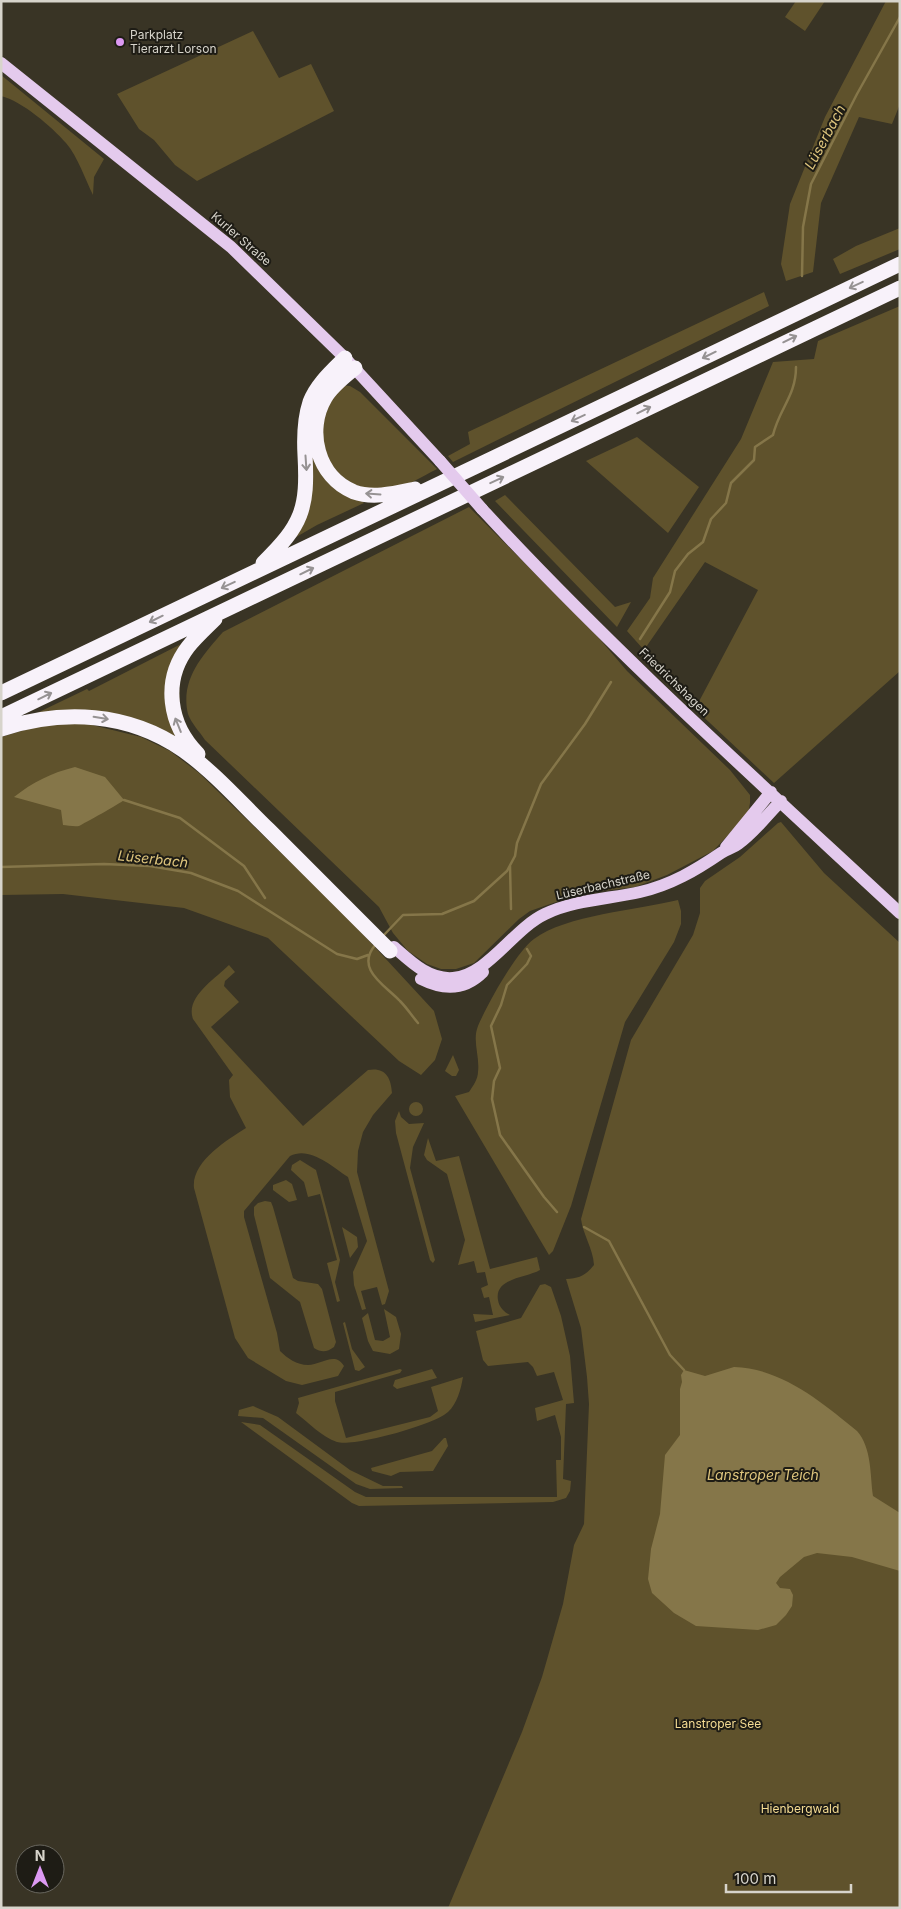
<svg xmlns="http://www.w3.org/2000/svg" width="901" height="1909" viewBox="0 0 901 1909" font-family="Inter,sans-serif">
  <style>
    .green { fill: #5f522c }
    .water { fill: #857649 }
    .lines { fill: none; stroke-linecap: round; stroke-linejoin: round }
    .stream { stroke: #857649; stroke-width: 2.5 }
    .major { stroke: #e4caed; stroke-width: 12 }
    .highway { stroke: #f8f2fa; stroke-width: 15 }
    .major-bridge { stroke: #e4caed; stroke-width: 12 }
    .oneway { stroke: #969293 }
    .poi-dot { fill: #dd99f3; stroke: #1e1c15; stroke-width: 2 }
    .labels { text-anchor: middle; stroke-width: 4; stroke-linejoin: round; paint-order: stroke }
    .poi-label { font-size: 12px; fill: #d7d4cb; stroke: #1e1c15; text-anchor: start }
    .street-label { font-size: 12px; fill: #d7d4cb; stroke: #1e1c15 }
    .park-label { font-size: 12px; fill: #f5dc93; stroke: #1e1c15 }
    .water-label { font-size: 14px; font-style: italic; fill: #dec57d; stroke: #1e1c15 }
  </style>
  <rect width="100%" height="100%" fill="#393425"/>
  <!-- green -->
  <path class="green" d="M 796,1 L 825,1 L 805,31 L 785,17 Z
    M 886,1 L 900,1 L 900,104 L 892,124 L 859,117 L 821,203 L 813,272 L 786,281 L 781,264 L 790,204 L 825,117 Z
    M 253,31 L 279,78 L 311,64 L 334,111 L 197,181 L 175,165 L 154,140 L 139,129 L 117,94 Z
    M 1,75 L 104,159 L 94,177 L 93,195 C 85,179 78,157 66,143 C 52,127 22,101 1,96 Z
    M 900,228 L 900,249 L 840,274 L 833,259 L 856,246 Z
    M 764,292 L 769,306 L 453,462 L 448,456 L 470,444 L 468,432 Z
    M 900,306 L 900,671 L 774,783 L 695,709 L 758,590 L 705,562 L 644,650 L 627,631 L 650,598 L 653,578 L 741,439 L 773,362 L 814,359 L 818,341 Z
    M 341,385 L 350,386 L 360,392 L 437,469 C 422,476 401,491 384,491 C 341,491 314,455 322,414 C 324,405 335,394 341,385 Z
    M 637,437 L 699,487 L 668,533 L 586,461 Z
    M 310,442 L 364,503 L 317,525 L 291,540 Z
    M 505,495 L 615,607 L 631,602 L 617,627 L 495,501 Z
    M 469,507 L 598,637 L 627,671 L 730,770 L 750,795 L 750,803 L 748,814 L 713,851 L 667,875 L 635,887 L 579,894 L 530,911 L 519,919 L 474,963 L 456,969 L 441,969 L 427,964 L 408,951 L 393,933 L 379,907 L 205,740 C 200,732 191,723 188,714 C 180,680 202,656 223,632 Z
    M 185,642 L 178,651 L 181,743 L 163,733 L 37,713 L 87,689 L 89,691 Z
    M 63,724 L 88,724 L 141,737 L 170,751 L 199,773 L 348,918 L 434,1011 L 442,1039 L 435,1060 L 421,1075 L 399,1061 L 268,938 L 184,908 L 63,894 L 1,895 L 1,737 L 35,727 Z
    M 781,822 L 824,873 L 900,943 L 900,1908 L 448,1908 L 522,1732 L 542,1677 L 563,1604 L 574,1545 L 584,1524 L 589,1404 L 587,1377 L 581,1328 L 566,1279 C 580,1278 585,1276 594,1265 C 593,1248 583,1235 581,1219 L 631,1040 L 693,935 L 700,913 L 700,888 L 705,881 L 740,857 L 778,823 Z
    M 678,900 L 681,911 L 681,924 L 674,942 L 625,1022 L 571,1206 L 553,1251 L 549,1255 L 455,1096 L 469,1092 C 473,1086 478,1079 478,1072 C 480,1056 472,1041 478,1026 C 487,1005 516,952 534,939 C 566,915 637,910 678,900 Z
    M 229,965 L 235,972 L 225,981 L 224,986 L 239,1002 L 211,1027 L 303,1126 L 368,1070 C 385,1067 391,1077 392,1093 L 373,1115 L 363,1132 L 358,1151 L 357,1172 L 389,1291 L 385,1304 L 382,1305 L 377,1287 L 361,1291 L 366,1309 L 362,1310 L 354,1285 L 353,1272 L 367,1241 L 348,1177 C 331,1166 310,1146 290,1156 L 244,1211 L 244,1217 L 277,1333 L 280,1351 C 287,1358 297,1365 308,1365 C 321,1365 335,1351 344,1366 L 338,1376 L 302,1385 L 286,1381 L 248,1358 L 235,1338 L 194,1188 C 191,1162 227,1140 246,1128 L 230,1097 L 229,1080 L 233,1075 L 193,1019 C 185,997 215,979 229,965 Z
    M 453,1055 L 459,1070 L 456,1076 L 452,1076 L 445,1071 Z
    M409 1109a7 7 0 1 1 14 0a7 7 0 1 1-14 0Z
    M 399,1111 L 401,1117 L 409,1124 L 424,1123 L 413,1147 L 410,1168 L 435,1260 L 433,1263 L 430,1260 L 396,1133 L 395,1121 Z
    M 428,1138 L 436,1161 L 459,1156 L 490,1269 L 537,1257 L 540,1270 C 526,1278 494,1278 498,1300 C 499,1307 504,1312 510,1315 L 475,1322 L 473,1314 L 493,1315 L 489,1297 L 484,1298 L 481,1288 L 488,1285 L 485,1272 L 477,1273 L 474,1261 L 458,1265 L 465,1240 L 447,1174 L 427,1160 L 424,1155 Z
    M 300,1160 L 316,1170 L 340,1260 L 335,1282 L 340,1301 L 337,1302 L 327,1263 L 337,1260 L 320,1194 L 308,1197 L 304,1182 L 291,1170 L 292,1165 Z
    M 286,1180 L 292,1184 L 297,1200 L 289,1202 L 273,1190 L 273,1185 Z
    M 265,1201 L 271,1202 L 273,1207 L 293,1278 L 298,1281 L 318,1284 L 322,1289 L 336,1342 L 334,1347 C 327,1352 322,1353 314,1348 L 300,1302 L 270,1278 L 254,1215 L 254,1207 L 258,1203 Z
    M 342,1227 L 357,1237 L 358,1247 L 350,1258 Z
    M 545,1284 L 551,1287 L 561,1316 L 570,1356 L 574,1403 L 566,1404 L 563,1479 L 571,1481 L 570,1491 L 566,1498 L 553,1502 L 359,1506 L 352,1503 L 241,1422 L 260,1425 L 355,1492 L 366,1497 L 557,1497 L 556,1460 L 561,1460 L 561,1437 L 555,1415 L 537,1421 L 535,1408 L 563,1400 L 554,1372 L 537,1376 L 533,1367 L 528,1362 L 488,1366 L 483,1360 L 476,1331 L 521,1318 L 540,1285 Z
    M 384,1309 L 396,1317 L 401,1334 L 399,1349 L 390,1354 L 373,1351 L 368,1341 L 362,1318 L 368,1313 L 375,1340 L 383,1341 L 390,1337 Z
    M 345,1322 L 352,1349 L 365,1367 L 359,1371 L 355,1370 L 343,1323 Z
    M 400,1369 L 402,1370 L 400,1373 L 335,1392 L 335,1401 L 346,1438 L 430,1417 L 438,1411 L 431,1387 L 463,1377 C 461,1389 457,1404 448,1412 C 434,1425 354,1447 337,1442 C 322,1437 309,1423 296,1413 L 299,1403 L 298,1398 Z
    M 432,1369 L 437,1378 L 397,1389 L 393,1386 L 395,1380 Z
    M 253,1406 L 278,1417 L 350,1470 L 383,1486 L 402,1486 L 403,1488 L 370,1489 L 356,1484 L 263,1418 L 238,1416 L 239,1410 Z
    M 444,1438 L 446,1438 L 448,1446 L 433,1471 L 400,1472 L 391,1476 L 372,1471 L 371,1468 L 432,1451 Z"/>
  <!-- water -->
  <path class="water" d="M 75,767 L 105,777 L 124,800 C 121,803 83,824 79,826 C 74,827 67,825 63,825 L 61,810 L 14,797 C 33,782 51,773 75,767 Z
    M 734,1367 C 781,1368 823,1403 857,1431 C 872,1448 870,1475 873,1496 L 900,1513 L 900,1571 L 852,1557 L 817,1553 L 804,1557 L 780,1577 L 776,1583 L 780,1588 L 790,1589 L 793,1595 L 792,1606 L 786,1615 L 776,1625 L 758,1630 L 696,1626 L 674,1613 L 652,1593 L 648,1579 L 651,1549 L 660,1514 L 665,1455 L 680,1435 L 680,1389 L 682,1382 L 681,1375 L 684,1370 L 705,1376 Z"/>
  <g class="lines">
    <!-- stream -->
    <path class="stream" d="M 802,276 L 803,227 L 811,184 L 857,94 L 900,17
      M 640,639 L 670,592 L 675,571 L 688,554 L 703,542 L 711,519 L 726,503 L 731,483 L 754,460 L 755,447 L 773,435 C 779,409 796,396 796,367
      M 124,800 L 180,818 L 244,866 L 265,898
      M 510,866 L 511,909
      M 1,867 L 104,864 L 150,866 L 191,873 L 238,891 L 337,954 L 357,959 L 368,955
      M 383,936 L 403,915 L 442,914 L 474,901 L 507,871 L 515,856 L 517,843 L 541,784 L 585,724 L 611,682
      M 376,944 C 354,969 385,985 400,1001 C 407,1008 412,1016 418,1023
      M 527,949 L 531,956 L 527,964 L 507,985 L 501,1005 L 491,1026 L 500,1068 L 494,1081 L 492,1099 L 500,1135 L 544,1197 L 557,1212
      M 584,1227 L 609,1241 L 670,1355 L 684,1370"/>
    <!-- major -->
    <path class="major" d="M 1,63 L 231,247 L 345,358 L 440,461
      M 482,509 C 613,651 758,781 900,913
      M 726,847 L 771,792
      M 394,947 C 411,962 429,980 453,978 C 488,975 513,929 545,914 C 574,900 609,899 640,892 C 671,885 696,870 721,853 C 727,849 733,848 738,844 C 754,833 767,815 781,801
      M 421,979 C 443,990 464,991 483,972"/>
    <!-- highway -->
    <path class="highway" d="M 355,368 C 344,377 332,386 325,398 C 306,430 317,477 354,492 C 373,499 396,493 415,489
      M 263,563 C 302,525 308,509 305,455 C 304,437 304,420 310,402 C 317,384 332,371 345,358
      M 1,693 L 900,264
      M 1,717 L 900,288
      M 1,729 C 63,709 128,712 183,750 C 214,772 242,804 269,830 C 310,871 350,911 390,951
      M 198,754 C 169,725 162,681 188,647 C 196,637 206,628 215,619"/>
    <!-- major-bridge -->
    <path class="major-bridge" d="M 440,461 L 482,509"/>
  </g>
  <!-- one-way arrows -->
  <defs><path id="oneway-shaft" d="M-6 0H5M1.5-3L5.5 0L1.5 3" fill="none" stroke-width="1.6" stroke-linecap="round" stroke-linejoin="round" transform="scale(1.25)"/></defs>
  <g class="oneway">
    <use href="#oneway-shaft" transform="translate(856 285) rotate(155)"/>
    <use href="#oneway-shaft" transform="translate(790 339) rotate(-26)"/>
    <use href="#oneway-shaft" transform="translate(709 355) rotate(154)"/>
    <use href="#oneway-shaft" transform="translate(644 410) rotate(-26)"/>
    <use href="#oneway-shaft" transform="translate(578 418) rotate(155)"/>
    <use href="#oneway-shaft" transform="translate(306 463) rotate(86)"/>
    <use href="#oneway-shaft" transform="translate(497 480) rotate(-25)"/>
    <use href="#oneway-shaft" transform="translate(373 494) rotate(-176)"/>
    <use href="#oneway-shaft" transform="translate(307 571) rotate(-26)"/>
    <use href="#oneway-shaft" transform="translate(228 585) rotate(155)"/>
    <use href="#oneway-shaft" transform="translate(156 619) rotate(154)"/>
    <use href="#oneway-shaft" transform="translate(45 696) rotate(-26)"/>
    <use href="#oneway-shaft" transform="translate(101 718) rotate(9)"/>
    <use href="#oneway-shaft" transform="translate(178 725) rotate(-112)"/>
  </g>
  <!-- markers -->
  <circle class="poi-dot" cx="120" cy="42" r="5"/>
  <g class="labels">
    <!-- poi labels -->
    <g class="poi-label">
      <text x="130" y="39">Parkplatz<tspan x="130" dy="14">Tierarzt Lorson</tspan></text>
    </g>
    <!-- street labels -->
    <g class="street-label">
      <text transform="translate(241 239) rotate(41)" y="4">Kurler Straße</text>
      <text transform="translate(674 682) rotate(44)" y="4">Friedrichshagen</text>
      <text transform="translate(603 885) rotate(-13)" y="4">Lüserbachstraße</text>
    </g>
    <!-- park labels -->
    <g class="park-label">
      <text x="718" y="1728">Lanstroper See</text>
      <text x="800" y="1813">Hienbergwald</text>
    </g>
    <!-- water labels -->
    <g class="water-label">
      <text transform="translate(825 137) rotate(-62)" y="5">Lüserbach</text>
      <text transform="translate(153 859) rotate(6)" y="5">Lüserbach</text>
      <text x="763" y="1480">Lanstroper Teich</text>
    </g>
  </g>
  <!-- border -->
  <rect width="901" height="1909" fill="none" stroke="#d7d4cb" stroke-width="5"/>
  <!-- north arrow -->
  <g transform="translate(40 1869)"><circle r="24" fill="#1e1c15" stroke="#68665e"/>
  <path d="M0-4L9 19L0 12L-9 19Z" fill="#dd99f3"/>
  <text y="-8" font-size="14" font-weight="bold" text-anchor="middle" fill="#d7d4cb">N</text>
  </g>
  <!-- scale -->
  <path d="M726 1884v8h125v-8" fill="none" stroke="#d7d4cb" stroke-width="2.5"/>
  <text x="734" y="1884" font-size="15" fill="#d7d4cb" stroke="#1e1c15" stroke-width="4" paint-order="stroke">100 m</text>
</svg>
